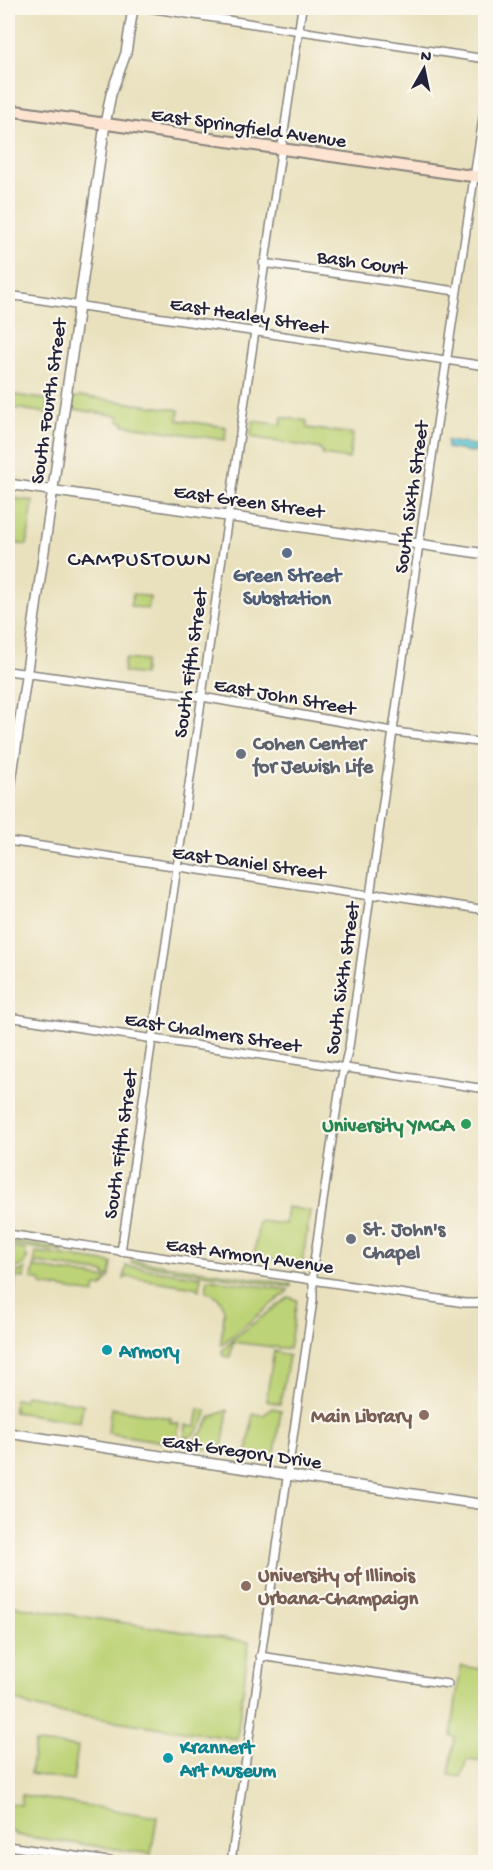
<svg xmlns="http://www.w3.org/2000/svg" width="493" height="1870" viewBox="0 0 493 1870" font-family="'Gochi Hand',sans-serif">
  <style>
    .green { fill: #bdd377; stroke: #707a59; stroke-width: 1.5 }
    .water { fill: #5bc7d4; stroke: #3e7488; stroke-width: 1.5 }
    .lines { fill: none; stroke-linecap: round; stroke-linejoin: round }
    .minor-casing { stroke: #86827c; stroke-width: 10 }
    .tertiary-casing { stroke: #86827c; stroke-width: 12 }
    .secondary-casing { stroke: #86827c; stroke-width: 14 }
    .minor { stroke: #fff; stroke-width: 7 }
    .tertiary { stroke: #fff; stroke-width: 9 }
    .secondary { stroke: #fde4d0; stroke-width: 10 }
    .service-dot { fill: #5c6f8a; stroke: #fbf7ec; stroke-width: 2 }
    .worship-dot { fill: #6b7280; stroke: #fbf7ec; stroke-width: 2 }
    .leisure-dot { fill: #2e9e5b; stroke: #fbf7ec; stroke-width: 2 }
    .culture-dot { fill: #0f9aa8; stroke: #fbf7ec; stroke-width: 2 }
    .education-dot { fill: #8d6e63; stroke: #fbf7ec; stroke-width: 2 }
    .labels { text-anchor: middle; stroke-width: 4.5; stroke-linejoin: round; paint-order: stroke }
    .street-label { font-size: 20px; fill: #22223b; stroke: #fbf7ec }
    .service-label { font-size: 20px; font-weight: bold; fill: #4e5e75; stroke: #fbf7ec }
    .worship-label { font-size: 20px; font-weight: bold; fill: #5b616d; stroke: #fbf7ec; text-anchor: start }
    .leisure-label { font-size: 20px; font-weight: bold; fill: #27864d; stroke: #fbf7ec; text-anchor: end }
    .culture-label { font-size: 20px; font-weight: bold; fill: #0d838f; stroke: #fbf7ec; text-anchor: start }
    .education-label { font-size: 20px; font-weight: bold; fill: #785e54; stroke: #fbf7ec; text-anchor: end }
    .quarter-label { font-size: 22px; letter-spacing: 1.5px; fill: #22223b; stroke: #fbf7ec }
  </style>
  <rect width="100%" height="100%" fill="#fbf7ec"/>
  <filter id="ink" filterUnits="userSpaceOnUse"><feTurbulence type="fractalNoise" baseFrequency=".0167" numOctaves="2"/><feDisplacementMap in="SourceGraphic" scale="12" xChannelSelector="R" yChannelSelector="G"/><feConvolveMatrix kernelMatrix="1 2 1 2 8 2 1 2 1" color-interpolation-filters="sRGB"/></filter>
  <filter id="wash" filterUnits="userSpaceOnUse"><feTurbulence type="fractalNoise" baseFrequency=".008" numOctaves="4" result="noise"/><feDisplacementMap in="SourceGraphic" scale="24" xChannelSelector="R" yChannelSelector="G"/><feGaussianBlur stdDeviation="1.35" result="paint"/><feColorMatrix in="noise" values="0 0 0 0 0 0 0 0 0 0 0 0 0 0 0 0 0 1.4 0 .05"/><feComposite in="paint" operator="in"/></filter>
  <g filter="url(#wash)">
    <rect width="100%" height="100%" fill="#e9e1bd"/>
    <!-- green -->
    <path class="green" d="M 8,394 L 49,400 L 47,413 L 8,407 Z
      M 80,396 L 179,410 L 178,420 L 226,427 L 225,440 L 124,425 L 124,422 L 118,421 L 119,416 L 72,409 L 74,398 Z
      M 282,417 L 307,421 L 307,428 L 353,434 L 349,459 L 323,455 L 321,449 L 250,437 L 253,421 L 281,425 Z
      M 10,498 L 33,501 L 27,545 L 8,542 Z
      M 133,594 L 150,597 L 148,609 L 130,606 Z
      M 125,659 L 145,661 L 143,675 L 123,672 Z
      M 287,1207 L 310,1211 L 302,1264 L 254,1256 L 259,1221 L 285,1224 Z
      M 8,1241 L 63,1249 L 62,1252 L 8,1244 Z
      M 8,1247 L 26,1250 L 25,1256 L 28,1257 L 24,1264 L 8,1273 Z
      M 36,1252 L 112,1263 L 110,1277 L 105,1276 L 105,1273 L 39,1263 L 34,1265 Z
      M 132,1260 L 291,1284 L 291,1287 L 131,1263 Z
      M 126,1266 L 201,1277 L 199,1290 L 195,1287 L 128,1277 L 124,1279 Z
      M 34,1267 L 108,1279 L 102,1287 L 96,1286 L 94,1294 L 41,1285 L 42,1281 L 32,1279 Z
      M 25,1269 L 24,1278 L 16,1277 L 8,1333 L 8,1280 L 16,1273 Z
      M 208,1279 L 288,1290 L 288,1291 L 221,1345 C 221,1324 234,1300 206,1291 Z
      M 289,1297 L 297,1300 L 289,1349 L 233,1342 L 230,1357 L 223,1356 L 222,1351 L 238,1335 Z
      M 274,1351 L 289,1356 L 280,1404 L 266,1401 Z
      M 25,1395 L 83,1404 L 80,1422 L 14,1412 L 14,1399 L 23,1400 Z
      M 111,1408 L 171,1418 L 170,1422 L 179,1424 L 176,1444 L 108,1433 Z
      M 272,1408 L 281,1410 L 274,1459 L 238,1453 L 247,1452 L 253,1414 L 264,1415 Z
      M 199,1409 L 207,1411 C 205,1424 196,1434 184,1440 L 186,1425 L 196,1426 Z
      M 228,1410 L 222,1448 L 230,1452 L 188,1446 L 204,1430 L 211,1417 Z
      M 8,1605 L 249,1642 L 237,1739 L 55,1712 L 33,1707 L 8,1697 Z
      M 461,1666 L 485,1670 L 486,1762 L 467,1760 L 461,1777 L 449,1775 L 455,1737 L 451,1736 Z
      M 35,1743 L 78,1747 L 73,1781 L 30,1774 Z
      M 22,1795 L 157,1817 L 151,1854 L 16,1835 L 16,1833 L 8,1831 L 8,1803 L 21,1805 Z"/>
    <!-- water -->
    <path class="water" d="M 447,441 L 485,447 L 485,454 L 447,448 Z"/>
  </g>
  <g filter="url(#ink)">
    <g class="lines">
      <!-- minor casing -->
      <g class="minor-casing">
        <path id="minor" d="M 148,8 L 486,59
          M 263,263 L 456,291
          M 8,295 L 486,366
          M 8,671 L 202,697 L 403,733 L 486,743
          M 8,841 L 370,896 L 383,894 L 486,910
          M 8,1017 L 486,1089
          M 8,1234 L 465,1303 L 478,1303 L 486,1298
          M 121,1252 L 302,8
          M 260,1656 L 448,1684
          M 8,1846 L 115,1862
          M 231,1862 L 313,1300 L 313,1268 L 341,1080 L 349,1047 L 419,544 L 486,98"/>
      </g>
      <!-- tertiary casing -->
      <g class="tertiary-casing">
        <path id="tertiary" d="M 8,484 L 486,554
          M 8,803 L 105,124 L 111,94 L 126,53 L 133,8
          M 8,1433 L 486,1505"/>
      </g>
      <!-- secondary casing -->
      <g class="secondary-casing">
        <path id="secondary" d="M 8,110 L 486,178"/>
      </g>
      <!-- minor -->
      <use href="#minor" class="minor"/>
      <!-- tertiary -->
      <use href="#tertiary" class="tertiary"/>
      <!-- secondary -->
      <use href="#secondary" class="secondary"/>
    </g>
  </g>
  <!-- markers -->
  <circle class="service-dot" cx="287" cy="553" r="6"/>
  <g class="worship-dot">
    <circle cx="241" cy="754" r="6"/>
    <circle cx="351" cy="1239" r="6"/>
  </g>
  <circle class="leisure-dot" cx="466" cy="1124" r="6"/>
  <g class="culture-dot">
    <circle cx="107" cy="1350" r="6"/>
    <circle cx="168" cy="1758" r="6"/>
  </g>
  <g class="education-dot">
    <circle cx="424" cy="1415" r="6"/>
    <circle cx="246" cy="1586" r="6"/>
  </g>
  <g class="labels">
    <!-- street labels -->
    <g class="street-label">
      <text transform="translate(249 126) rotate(8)" y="7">East Springfield Avenue</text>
      <text transform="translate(362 261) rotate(8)" y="7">Bash Court</text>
      <text transform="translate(249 314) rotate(9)" y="7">East Healey Street</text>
      <text transform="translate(47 401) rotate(-82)" y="7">South Fourth Street</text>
      <text transform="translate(410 497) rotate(-82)" y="7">South Sixth Street</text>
      <text transform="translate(249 500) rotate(8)" y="7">East Green Street</text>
      <text transform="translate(189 663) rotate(-82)" y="7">South Fifth Street</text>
      <text transform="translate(285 695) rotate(10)" y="7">East John Street</text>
      <text transform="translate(249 861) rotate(8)" y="7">East Daniel Street</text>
      <text transform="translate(341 978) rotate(-82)" y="7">South Sixth Street</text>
      <text transform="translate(213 1031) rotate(9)" y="7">East Chalmers Street</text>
      <text transform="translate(119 1144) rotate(-82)" y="7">South Fifth Street</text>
      <text transform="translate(250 1254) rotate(8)" y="7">East Armory Avenue</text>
      <text transform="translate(242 1450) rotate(8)" y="7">East Gregory Drive</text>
    </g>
    <!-- service labels -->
    <g class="service-label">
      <text x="287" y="581">Green Street<tspan x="287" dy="23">Substation</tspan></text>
    </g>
    <!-- worship labels -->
    <g class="worship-label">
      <text x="253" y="749">Cohen Center<tspan x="253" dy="23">for Jewish Life</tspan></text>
      <text x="363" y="1235">St. John's<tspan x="363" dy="23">Chapel</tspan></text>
    </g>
    <!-- leisure labels -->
    <g class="leisure-label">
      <text x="454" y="1131">University YMCA</text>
    </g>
    <!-- culture labels -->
    <g class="culture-label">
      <text x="119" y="1357">Armory</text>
      <text x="180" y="1753">Krannert<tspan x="180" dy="23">Art Museum</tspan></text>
    </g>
    <!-- education labels -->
    <g class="education-label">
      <text x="412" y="1422">Main Library</text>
      <text x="258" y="1581" text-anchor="start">University of Illinois<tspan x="258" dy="23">Urbana-Champaign</tspan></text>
    </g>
    <!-- quarter labels -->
    <g class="quarter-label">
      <text x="140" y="565">CAMPUSTOWN</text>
    </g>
  </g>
  <!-- margin -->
  <rect width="493" height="1870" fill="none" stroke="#fbf7ec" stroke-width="30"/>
  <!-- north arrow -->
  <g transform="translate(424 69) rotate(9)" stroke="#fbf7ec" stroke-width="4.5" paint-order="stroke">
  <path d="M0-4.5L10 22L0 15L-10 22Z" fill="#22223b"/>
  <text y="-9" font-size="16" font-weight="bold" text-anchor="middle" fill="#22223b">N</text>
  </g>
</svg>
